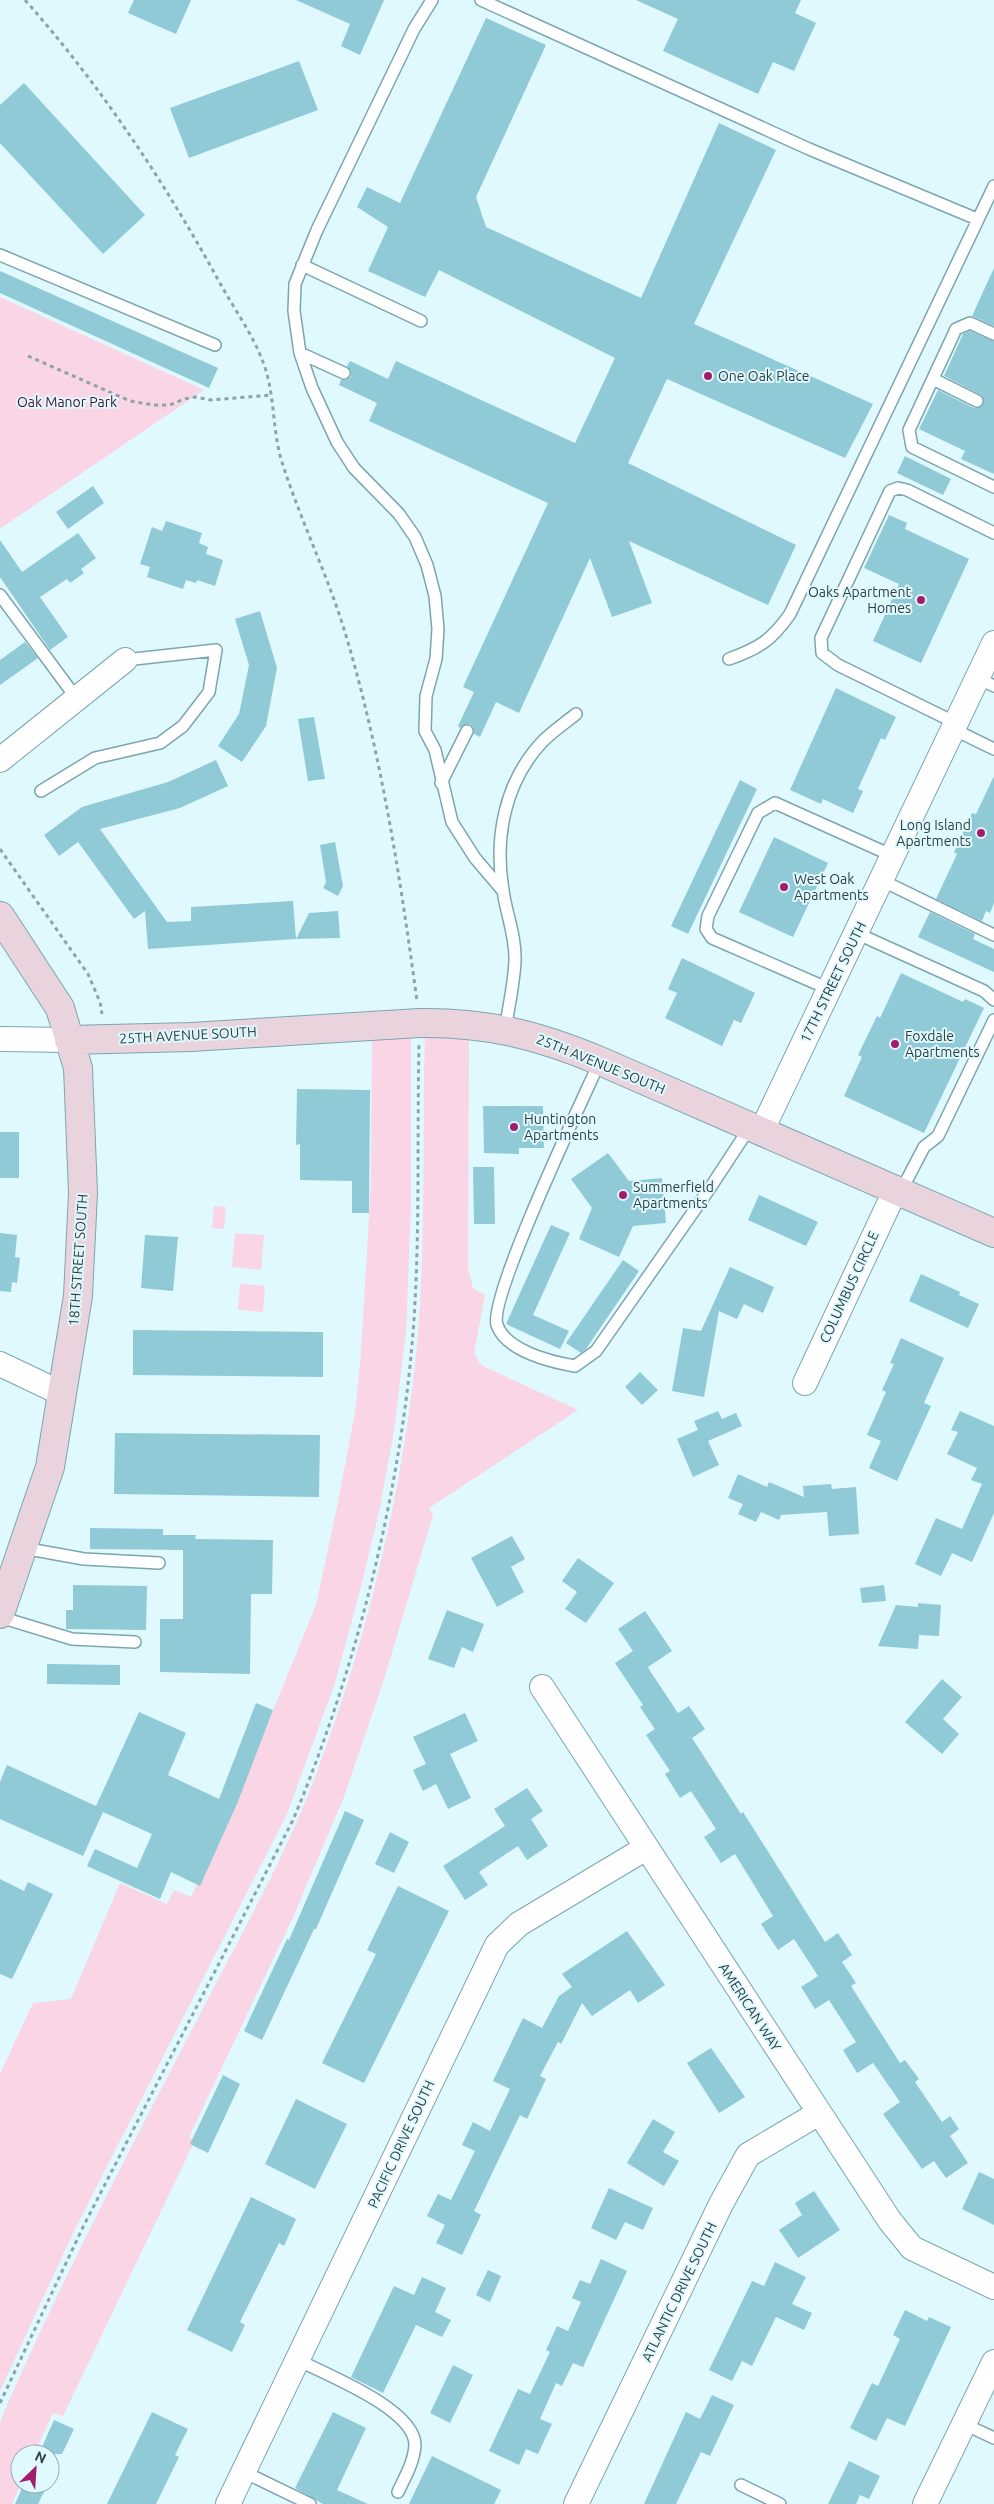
<svg xmlns="http://www.w3.org/2000/svg" width="994" height="2504" viewBox="0 0 994 2504" font-family="Ubuntu,sans-serif">
  <style>
    .green { fill: #f9d5e5 }
    .building { fill: #90cad6 }
    .lines { fill: none; stroke-linecap: round; stroke-linejoin: round }
    .lane-casing { stroke: #7ca6af; stroke-width: 14 }
    .street-casing { stroke: #7ca6af; stroke-width: 26 }
    .secondary-casing { stroke: #7ca6af; stroke-width: 30 }
    .path { stroke: #8da3a8; stroke-width: 3; stroke-dasharray: 4 4; stroke-linecap: butt }
    .lane { stroke: #fff; stroke-width: 11 }
    .street { stroke: #fff; stroke-width: 24 }
    .secondary { stroke: #e9d4de; stroke-width: 28 }
    .poi-dot { fill: #a11d6c; stroke: #dff9ff; stroke-width: 2 }
    .labels { text-anchor: middle; stroke-width: 4; stroke-linejoin: round; paint-order: stroke }
    .poi-label { font-size: 14px; fill: #2e3f43; stroke: #dff9ff; text-anchor: start }
    .park-label { font-size: 14px; fill: #4a1231; stroke: #dff9ff }
    .street-label { font-size: 14px; fill: #2e3f43; stroke: #dff9ff }
  </style>
  <rect width="100%" height="100%" fill="#dff9ff"/>
  <!-- green -->
  <path class="green" d="M 0,297 L 204,390 L 1,528 L 0,527 Z
    M 425,1033 L 469,1035 L 468,1268 L 473,1288 L 485,1295 L 474,1353 L 481,1365 L 578,1410 L 429,1508 L 433,1515 L 384,1679 L 344,1797 L 294,1915 L 189,2137 L 195,2140 L 63,2416 L 53,2413 L 34,2454 L 20,2454 L 21,2484 L 12,2504 L 0,2504 L 0,2423 L 4,2412 C 62,2279 129,2151 196,2022 C 237,1942 283,1862 315,1777 C 368,1638 405,1483 418,1334 C 426,1234 422,1133 425,1033 Z
    M 411,1034 L 411,1205 L 406,1332 L 394,1431 L 380,1507 L 363,1579 L 335,1683 L 287,1814 L 74,2231 L 0,2391 L 0,2074 L 33,2003 L 71,1999 L 120,1883 L 167,1904 L 174,1890 L 191,1897 L 236,1801 L 316,1605 L 336,1512 L 355,1413 L 361,1354 L 371,1182 L 372,1036 Z
    M 214,1206 L 226,1207 L 224,1229 L 212,1228 Z
    M 235,1233 L 264,1235 L 261,1270 L 232,1267 Z
    M 240,1284 L 265,1286 L 263,1312 L 238,1310 Z"/>
  <!-- building -->
  <path class="building" d="M 134,0 L 191,0 L 176,34 L 128,13 Z
    M 296,0 L 384,0 L 360,55 L 341,46 L 350,24 Z
    M 636,0 L 801,0 L 795,13 L 816,23 L 794,71 L 773,62 L 758,94 L 663,51 L 678,19 Z
    M 486,18 L 546,45 L 476,197 L 486,227 L 641,298 L 719,123 L 776,150 L 694,324 L 873,404 L 845,458 L 667,379 L 628,463 L 796,545 L 768,605 L 629,541 L 652,603 L 612,617 L 590,558 L 519,713 L 496,702 L 480,737 L 474,734 L 473,727 L 470,724 L 463,725 L 460,728 L 458,726 L 474,692 L 463,687 L 548,503 L 369,421 L 377,403 L 339,385 L 341,380 L 345,380 L 351,377 L 351,372 L 347,366 L 350,361 L 388,379 L 396,361 L 575,443 L 615,358 L 439,270 L 425,297 L 368,271 L 388,227 L 357,207 L 367,187 L 400,203 Z
    M 299,61 L 318,110 L 189,158 L 170,108 Z
    M 24,83 L 145,215 L 103,254 L 0,143 L 0,105 Z
    M 994,268 L 994,326 L 972,316 Z
    M 0,271 L 218,368 L 209,388 L 0,293 Z
    M 970,331 L 994,341 L 994,474 L 961,459 L 965,451 L 919,429 L 938,390 L 974,408 L 978,408 L 983,405 L 984,400 L 981,395 L 944,376 L 963,334 Z
    M 905,456 L 951,479 L 943,495 L 897,473 Z
    M 93,486 L 104,503 L 68,529 L 56,512 Z
    M 889,515 L 907,523 L 905,529 L 969,559 L 921,663 L 873,641 L 899,584 L 864,568 Z
    M 166,521 L 202,533 L 199,543 L 208,547 L 206,554 L 223,560 L 215,586 L 197,580 L 196,583 L 186,580 L 183,589 L 147,577 L 150,567 L 140,564 L 152,527 L 162,531 Z
    M 78,533 L 96,558 L 81,569 L 84,573 L 70,583 L 67,579 L 40,597 L 68,637 L 50,650 L 0,577 L 0,540 L 22,572 Z
    M 260,611 L 277,668 L 266,726 L 242,762 L 218,746 L 239,714 L 249,665 L 235,619 Z
    M 25,642 L 38,658 L 0,685 L 0,660 Z
    M 836,688 L 896,717 L 885,740 L 881,738 L 858,789 L 863,791 L 853,813 L 823,799 L 821,804 L 790,790 Z
    M 314,717 L 325,779 L 308,781 L 298,719 Z
    M 216,760 L 228,786 L 180,808 L 100,829 L 167,922 L 191,921 L 191,907 L 293,901 L 296,939 L 148,949 L 145,911 L 134,919 L 78,842 L 59,856 L 44,835 L 82,807 L 168,782 Z
    M 994,776 L 994,903 L 990,913 L 986,911 L 982,921 L 936,899 L 957,854 L 954,852 L 972,813 L 976,814 Z
    M 740,780 L 757,789 L 688,934 L 671,926 Z
    M 774,837 L 828,863 L 793,937 L 739,912 Z
    M 335,842 L 343,886 L 338,896 L 323,888 L 326,882 L 320,845 Z
    M 338,911 L 340,938 L 296,939 L 309,913 Z
    M 930,912 L 975,934 L 973,939 L 994,949 L 994,972 L 918,937 Z
    M 682,958 L 755,993 L 741,1023 L 734,1020 L 722,1046 L 665,1018 L 677,993 L 668,989 Z
    M 901,973 L 963,1002 L 965,999 L 984,1008 L 924,1133 L 844,1096 L 862,1057 L 858,1055 L 877,1016 L 880,1018 Z
    M 297,1089 L 370,1090 L 369,1213 L 352,1213 L 352,1181 L 300,1180 L 300,1144 L 296,1145 Z
    M 483,1106 L 543,1106 L 544,1148 L 519,1148 L 519,1154 L 484,1153 Z
    M 0,1132 L 19,1132 L 19,1178 L 0,1178 Z
    M 608,1153 L 629,1181 L 662,1178 L 666,1223 L 633,1226 L 619,1257 L 579,1239 L 592,1208 L 571,1179 Z
    M 473,1167 L 494,1167 L 495,1224 L 474,1224 Z
    M 759,1195 L 818,1222 L 806,1246 L 748,1220 Z
    M 551,1225 L 570,1233 L 533,1315 L 569,1331 L 560,1349 L 506,1324 Z
    M 0,1233 L 17,1235 L 15,1257 L 20,1258 L 17,1283 L 12,1282 L 11,1292 L 0,1291 Z
    M 145,1235 L 178,1237 L 173,1291 L 141,1288 Z
    M 623,1260 L 639,1271 L 586,1349 L 581,1353 L 566,1343 Z
    M 730,1267 L 774,1287 L 763,1313 L 744,1304 L 737,1319 L 719,1311 L 704,1397 L 672,1391 L 683,1328 L 701,1331 Z
    M 921,1274 L 960,1292 L 959,1295 L 979,1304 L 968,1328 L 909,1301 Z
    M 133,1330 L 323,1332 L 323,1377 L 133,1375 Z
    M 901,1338 L 944,1358 L 924,1403 L 931,1406 L 897,1481 L 869,1468 L 881,1441 L 867,1435 L 886,1392 L 882,1390 L 894,1364 L 890,1363 Z
    M 640,1372 L 658,1390 L 642,1405 L 625,1387 Z
    M 718,1411 L 722,1419 L 736,1413 L 742,1426 L 708,1441 L 719,1465 L 693,1477 L 677,1439 L 698,1430 L 694,1421 Z
    M 960,1411 L 994,1426 L 994,1513 L 972,1562 L 952,1553 L 941,1576 L 915,1564 L 936,1518 L 962,1529 L 982,1484 L 971,1480 L 977,1468 L 947,1454 L 958,1432 L 951,1430 Z
    M 115,1433 L 320,1435 L 319,1497 L 114,1494 Z
    M 738,1474 L 767,1487 L 769,1482 L 804,1497 L 803,1486 L 831,1484 L 832,1489 L 856,1487 L 859,1534 L 829,1536 L 827,1512 L 781,1515 L 779,1520 L 761,1512 L 756,1522 L 738,1514 L 743,1504 L 728,1498 Z
    M 90,1528 L 163,1529 L 163,1535 L 196,1535 L 195,1539 L 273,1540 L 272,1594 L 251,1594 L 250,1674 L 160,1672 L 160,1619 L 183,1619 L 183,1550 L 90,1549 Z
    M 512,1536 L 525,1559 L 511,1567 L 524,1592 L 497,1607 L 471,1558 Z
    M 578,1558 L 614,1583 L 586,1623 L 565,1609 L 577,1592 L 562,1581 Z
    M 73,1585 L 147,1586 L 146,1630 L 66,1629 L 66,1610 L 73,1610 Z
    M 884,1585 L 886,1601 L 862,1603 L 860,1588 Z
    M 918,1603 L 941,1605 L 939,1636 L 919,1635 L 918,1649 L 878,1646 L 896,1605 L 918,1607 Z
    M 447,1610 L 484,1624 L 473,1652 L 462,1647 L 454,1668 L 428,1659 Z
    M 645,1611 L 672,1651 L 648,1667 L 650,1671 L 678,1713 L 689,1706 L 705,1729 L 692,1738 L 741,1814 L 743,1812 L 825,1942 L 838,1933 L 852,1955 L 842,1962 L 856,1983 L 851,1986 L 900,2063 L 905,2060 L 919,2079 L 915,2082 L 942,2122 L 950,2116 L 959,2129 L 950,2136 L 968,2163 L 946,2178 L 934,2161 L 922,2169 L 883,2114 L 900,2102 L 873,2063 L 857,2073 L 843,2050 L 856,2042 L 829,2000 L 815,2009 L 801,1987 L 818,1976 L 794,1939 L 778,1950 L 761,1924 L 773,1916 L 735,1854 L 721,1863 L 704,1837 L 716,1829 L 691,1791 L 680,1798 L 665,1774 L 670,1771 L 646,1735 L 655,1729 L 640,1707 L 643,1705 L 615,1663 L 633,1651 L 618,1629 Z
    M 47,1664 L 120,1665 L 120,1685 L 47,1684 Z
    M 942,1679 L 962,1697 L 943,1719 L 959,1734 L 942,1754 L 905,1722 Z
    M 256,1703 L 273,1710 L 237,1804 L 200,1886 L 171,1872 L 160,1899 L 87,1866 L 95,1849 L 137,1868 L 152,1834 L 103,1812 L 83,1856 L 0,1819 L 0,1782 L 7,1765 L 96,1806 L 139,1712 L 186,1733 L 168,1775 L 219,1799 Z
    M 465,1713 L 478,1741 L 450,1754 L 471,1798 L 448,1809 L 436,1784 L 423,1791 L 413,1770 L 426,1764 L 413,1737 Z
    M 527,1788 L 543,1811 L 531,1819 L 548,1846 L 527,1860 L 518,1846 L 479,1872 L 488,1885 L 465,1900 L 443,1866 L 505,1826 L 494,1809 Z
    M 345,1811 L 364,1820 L 316,1929 L 314,1929 L 262,2040 L 244,2031 L 287,1939 L 289,1940 Z
    M 390,1832 L 409,1842 L 394,1873 L 375,1864 Z
    M 0,1879 L 24,1891 L 28,1882 L 53,1894 L 12,1979 L 0,1974 Z
    M 398,1886 L 449,1911 L 364,2083 L 322,2063 L 376,1954 L 367,1950 Z
    M 627,1931 L 665,1985 L 638,2003 L 630,1990 L 592,2016 L 582,2003 L 561,2044 L 558,2042 L 540,2076 L 546,2079 L 527,2119 L 520,2115 L 474,2211 L 481,2215 L 462,2255 L 436,2243 L 445,2225 L 427,2216 L 438,2194 L 451,2200 L 475,2151 L 462,2145 L 473,2122 L 490,2131 L 510,2089 L 493,2081 L 523,2018 L 542,2028 L 559,1996 L 572,1987 L 562,1974 Z
    M 711,2048 L 745,2097 L 719,2113 L 687,2063 Z
    M 223,2075 L 240,2084 L 208,2153 L 190,2144 Z
    M 296,2099 L 347,2124 L 315,2189 L 265,2164 Z
    M 653,2119 L 675,2132 L 663,2152 L 679,2161 L 664,2186 L 627,2163 Z
    M 979,2172 L 994,2179 L 994,2225 L 962,2209 Z
    M 609,2188 L 653,2208 L 643,2230 L 625,2222 L 616,2240 L 591,2228 Z
    M 814,2191 L 840,2230 L 798,2258 L 779,2230 L 802,2215 L 795,2203 Z
    M 251,2197 L 296,2219 L 284,2246 L 279,2243 L 240,2322 L 245,2325 L 232,2352 L 187,2330 Z
    M 601,2259 L 627,2271 L 583,2367 L 573,2363 L 562,2386 L 556,2383 L 540,2419 L 552,2424 L 538,2454 L 526,2449 L 519,2465 L 489,2451 L 518,2389 L 530,2394 L 550,2352 L 546,2350 L 557,2326 L 568,2331 L 581,2302 L 572,2298 L 580,2280 L 590,2284 Z
    M 775,2262 L 806,2277 L 792,2304 L 812,2313 L 804,2330 L 776,2317 L 752,2366 L 742,2361 L 732,2381 L 709,2370 L 752,2281 L 764,2286 Z
    M 488,2270 L 501,2276 L 490,2302 L 476,2295 Z
    M 422,2277 L 446,2288 L 435,2312 L 451,2320 L 442,2337 L 416,2325 L 383,2393 L 351,2377 L 394,2286 L 414,2295 Z
    M 905,2310 L 927,2321 L 929,2317 L 951,2327 L 905,2426 L 887,2418 L 876,2441 L 850,2428 L 872,2383 L 878,2386 L 900,2339 L 893,2335 Z
    M 453,2365 L 473,2375 L 450,2423 L 430,2413 Z
    M 712,2395 L 734,2405 L 710,2456 L 701,2452 L 676,2504 L 644,2504 L 686,2412 L 700,2419 Z
    M 152,2412 L 188,2429 L 175,2455 L 179,2457 L 156,2504 L 107,2504 Z
    M 333,2412 L 366,2428 L 337,2490 L 368,2504 L 323,2504 L 295,2488 Z
    M 54,2420 L 74,2429 L 62,2454 L 39,2454 Z
    M 432,2456 L 501,2490 L 494,2504 L 409,2504 Z
    M 849,2461 L 880,2476 L 869,2499 L 860,2495 L 856,2504 L 828,2504 Z
    M 24,2484 L 48,2484 L 38,2504 L 15,2504 Z"/>
  <g class="lines">
    <!-- lane casing -->
    <g class="lane-casing">
      <path id="lane" d="M 432,0 L 414,29 L 317,230 L 295,284 L 294,311 L 300,353 L 312,388 L 337,442 L 354,468 L 399,514 L 415,537 L 427,565 L 435,596 L 438,629 L 436,659 L 426,696 L 425,731 L 435,750 L 452,822 L 475,858 L 503,891
        M 481,0 L 809,149 L 977,219
        M 0,255 L 215,345
        M 302,265 L 421,321
        M 994,334 L 970,323 L 956,329 L 909,430 L 912,447 L 994,487
        M 300,353 L 344,373
        M 933,379 L 977,401
        M 0,595 L 77,699
        M 729,659 C 759,648 771,641 790,614 L 994,186
        M 977,678 L 994,686
        M 956,723 L 838,665 L 822,653 L 821,638 L 890,491 L 898,488 L 907,490 L 994,533
        M 953,729 L 994,749
        M 441,783 L 467,731
        M 41,791 L 95,758 L 160,743 L 183,726 L 209,692 L 216,650 L 125,660
        M 881,880 L 994,935
        M 856,933 L 984,991 L 994,1000
        M 829,989 L 712,938 L 706,929 L 708,916 L 758,813 L 775,803 L 893,856
        M 505,1029 C 509,1006 514,983 515,961 C 516,936 506,914 503,890 C 494,837 505,781 543,741 C 553,731 565,723 576,714
        M 600,1061 C 583,1099 488,1298 497,1325 C 506,1351 551,1362 575,1366 L 596,1351 L 710,1188 L 750,1127
        M 900,1193 L 924,1147 L 938,1136 L 994,1020
        M 23,1548 L 84,1559 L 159,1563
        M 0,1617 L 72,1639 L 135,1642
        M 298,2360 C 327,2375 415,2409 415,2445 C 414,2462 405,2477 398,2492
        M 964,2424 L 994,2438
        M 244,2472 L 310,2504
        M 741,2485 L 780,2504"/>
    </g>
    <!-- street casing -->
    <g class="street-casing">
      <path id="street" d="M 0,760 L 125,660
        M 0,1039 L 69,1040
        M 762,1130 L 994,643
        M 0,1364 L 63,1394
        M 805,1383 L 895,1191
        M 542,1687 L 890,2221 L 912,2248 L 994,2287
        M 228,2504 L 497,1945 L 519,1924 L 646,1848
        M 576,2504 L 721,2204 L 748,2155 L 819,2113
        M 925,2504 L 994,2362"/>
    </g>
    <!-- secondary casing -->
    <g class="secondary-casing">
      <path id="secondary" d="M 0,916 L 60,1008 L 78,1068 L 83,1193 L 78,1296 L 50,1467 L 0,1614
        M 69,1040 L 191,1037 L 419,1023 C 486,1022 538,1035 600,1061 L 994,1233"/>
    </g>
    <!-- path -->
    <path class="path" d="M 25,0 C 101,86 166,184 221,285 C 235,310 253,335 263,362 C 275,393 272,427 281,459 C 299,517 326,571 344,629 C 381,751 400,876 417,1001
      M 28,356 L 130,401 L 153,405 L 170,405 L 184,399 L 195,397 L 211,400 L 272,395
      M 0,849 L 88,974 L 100,1002 L 102,1014
      M 0,2403 L 83,2227 L 293,1820 C 357,1668 403,1484 414,1319 C 420,1228 417,1136 419,1045"/>
    <!-- lane -->
    <use href="#lane" class="lane"/>
    <!-- street -->
    <use href="#street" class="street"/>
    <!-- secondary -->
    <use href="#secondary" class="secondary"/>
  </g>
  <!-- markers -->
  <g class="poi-dot">
    <circle cx="708" cy="376" r="5"/>
    <circle cx="921" cy="600" r="5"/>
    <circle cx="981" cy="833" r="5"/>
    <circle cx="784" cy="887" r="5"/>
    <circle cx="895" cy="1044" r="5"/>
    <circle cx="514" cy="1127" r="5"/>
    <circle cx="623" cy="1195" r="5"/>
  </g>
  <g class="labels">
    <!-- poi labels -->
    <g class="poi-label">
      <text x="718" y="381">One Oak Place</text>
      <text x="911" y="597" text-anchor="end">Oaks Apartment<tspan x="911" dy="16">Homes</tspan></text>
      <text x="971" y="830" text-anchor="end">Long Island<tspan x="971" dy="16">Apartments</tspan></text>
      <text x="794" y="884">West Oak<tspan x="794" dy="16">Apartments</tspan></text>
      <text x="905" y="1041">Foxdale<tspan x="905" dy="16">Apartments</tspan></text>
      <text x="524" y="1124">Huntington<tspan x="524" dy="16">Apartments</tspan></text>
      <text x="633" y="1192">Summerfield<tspan x="633" dy="16">Apartments</tspan></text>
    </g>
    <!-- park labels -->
    <g class="park-label">
      <text x="67" y="407">Oak Manor Park</text>
    </g>
    <!-- street labels -->
    <g class="street-label">
      <text transform="translate(833 982) rotate(-64)" y="5">17TH STREET SOUTH</text>
      <text transform="translate(188 1035) rotate(-3)" y="5">25TH AVENUE SOUTH</text>
      <text transform="translate(601 1064) rotate(22)" y="5">25TH AVENUE SOUTH</text>
      <text transform="translate(78 1260) rotate(-86)" y="5">18TH STREET SOUTH</text>
      <text transform="translate(849 1287) rotate(-65)" y="5">COLUMBUS CIRCLE</text>
      <text transform="translate(750 2007) rotate(57)" y="5">AMERICAN WAY</text>
      <text transform="translate(401 2144) rotate(-65)" y="5">PACIFIC DRIVE SOUTH</text>
      <text transform="translate(679 2292) rotate(-64)" y="5">ATLANTIC DRIVE SOUTH</text>
    </g>
  </g>
  <!-- north arrow -->
  <g transform="translate(35 2469) rotate(25)"><circle r="24" fill="#dff9ff" stroke="#98afb4"/>
  <path d="M0-4L9 19L0 12L-9 19Z" fill="#a11d6c"/>
  <text y="-8" font-size="14" font-weight="bold" text-anchor="middle" fill="#2e3f43">N</text>
  </g>
</svg>
